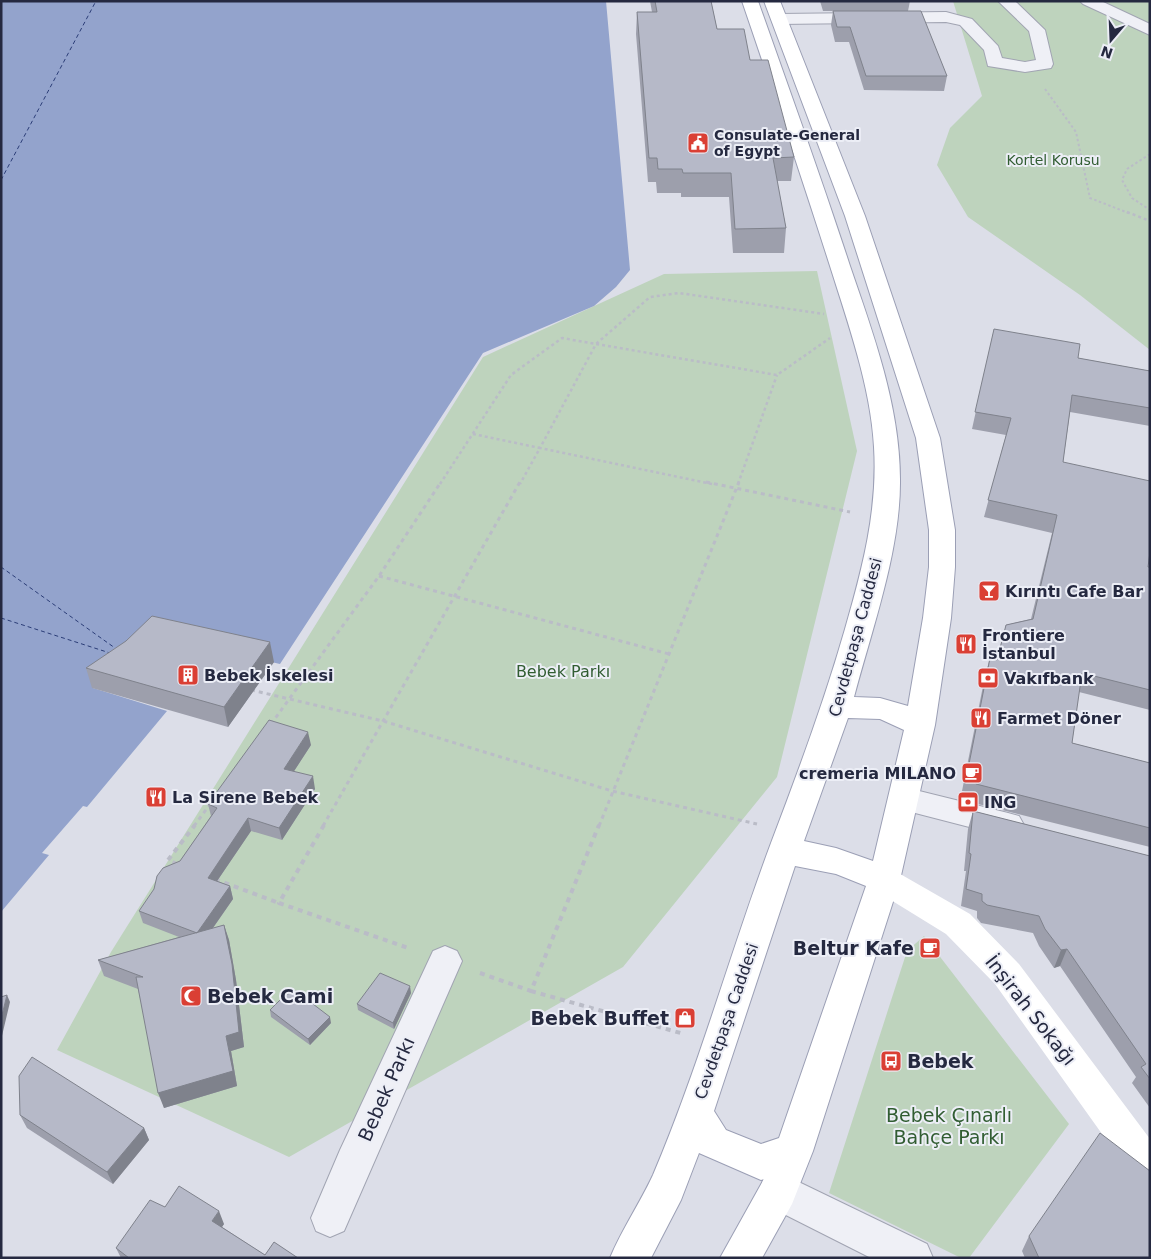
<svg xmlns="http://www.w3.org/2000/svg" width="1151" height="1259" viewBox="0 0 1151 1259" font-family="'DejaVu Sans',sans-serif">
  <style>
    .green { fill: #bed3bd }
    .water { fill: #93a3cc }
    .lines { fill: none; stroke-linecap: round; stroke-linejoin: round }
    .ferry { stroke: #2b3d77; stroke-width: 1; stroke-dasharray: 4 3; stroke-linecap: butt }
    .street-casing { stroke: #a1a4b2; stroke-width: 2 }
    .primary-casing { stroke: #9b9fb5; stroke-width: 2 }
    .path-far3 { stroke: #babcc7; stroke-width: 2; stroke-dasharray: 2.5 2.5; stroke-linecap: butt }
    .path-far2 { stroke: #babcc7; stroke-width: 2.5; stroke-dasharray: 3 3; stroke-linecap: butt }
    .path-far1 { stroke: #babcc7; stroke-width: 3; stroke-dasharray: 4 4; stroke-linecap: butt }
    .path { stroke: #babcc7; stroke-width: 4; stroke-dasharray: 5 5; stroke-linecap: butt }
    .street { fill: #eff0f6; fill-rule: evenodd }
    .secondary { fill: #fff; fill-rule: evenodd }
    .primary { fill: #fff; fill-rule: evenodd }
    .wall { fill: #9d9fac }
    .shaded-wall { fill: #7f828c }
    .building { fill: #b6b9c8; stroke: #7f828c }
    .labels { text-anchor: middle; stroke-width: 4; stroke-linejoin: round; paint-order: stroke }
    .far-poi-label { font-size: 14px; font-weight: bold; fill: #252940; stroke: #eceef6; text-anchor: start }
    .far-park-label { font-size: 14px; fill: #315d32; stroke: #eceef6 }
    .poi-label { font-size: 16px; font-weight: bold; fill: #252940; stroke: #eceef6; text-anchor: start }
    .street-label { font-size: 16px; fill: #252940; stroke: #eceef6 }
    .park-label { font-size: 16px; fill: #315d32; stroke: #eceef6 }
    .near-poi-label { font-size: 19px; font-weight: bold; fill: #252940; stroke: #eceef6; text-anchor: end }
    .near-street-label { font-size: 19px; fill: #252940; stroke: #eceef6 }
    .near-park-label { font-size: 19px; fill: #315d32; stroke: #eceef6 }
  </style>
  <rect width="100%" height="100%" fill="#dcdee8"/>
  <!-- green -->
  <path class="green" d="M 953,1 L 1150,1 L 1150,350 L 1080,295 L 968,217 L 937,165 L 950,128 L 982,96 Z
    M 817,271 L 857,451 L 777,777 L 623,967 L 289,1157 L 57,1050 L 111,952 L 483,357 L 664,274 Z
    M 924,936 L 1069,1124 L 969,1258 L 961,1258 L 829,1193 L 907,951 Z"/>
  <!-- water -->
  <path class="water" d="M 1,1 L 606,1 L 630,270 L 616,287 L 594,306 L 483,353 L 280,664 L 157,636 L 93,688 L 167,711 L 87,807 L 83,806 L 42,853 L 49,855 L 1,912 Z"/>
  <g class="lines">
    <!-- ferry -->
    <path class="ferry" d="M 1,180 L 96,1
      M 1,567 L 115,648
      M 1,618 L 110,653"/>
    <!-- street casing -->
    <g class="street-casing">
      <path id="street" d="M 998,1 L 1015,1 L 1045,30 L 1053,64 L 1051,68 L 1025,72 L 988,66 L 984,50 L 960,25 L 946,22 L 779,24 L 771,19 L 779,14 L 946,12 L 972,19 L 998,46 L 1002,58 L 1025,62 L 1036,60 L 1029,31 Z
        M 1080,1 L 1101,1 L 1150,24 L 1150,35 L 1083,4 Z
        M 903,787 L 1008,813 L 1019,816 L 1024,825 L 1019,834 L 1008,837 L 892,807 L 888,799 L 892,791 Z
        M 445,946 L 457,951 L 462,961 L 344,1231 L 330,1237 L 316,1231 L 311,1218 L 340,1150 L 433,951 Z
        M 778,1172 L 927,1244 L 933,1258 L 871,1258 L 764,1204 L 759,1191 L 764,1178 Z"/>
    </g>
    <!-- primary casing -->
    <g class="primary-casing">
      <path id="primary" d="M 742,1 L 758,1 C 789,89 821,177 850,266 C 873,333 900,406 900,479 C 901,549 872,629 854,697 L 880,698 L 908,706 L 923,618 L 929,567 L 929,530 L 916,438 L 845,216 L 764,1 L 780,1 L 865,216 L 940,438 L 955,530 L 955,567 L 951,618 L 935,725 L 900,880 L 813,1151 L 792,1204 L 762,1258 L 720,1258 L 764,1179 L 761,1180 L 699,1153 L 681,1200 L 651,1258 L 610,1258 C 622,1229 640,1203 653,1175 C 699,1067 730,953 771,843 C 798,772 824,702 845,629 C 862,570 878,510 874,447 C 871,388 848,323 830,266 C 802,178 772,89 742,1 ZM 848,718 L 880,719 L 904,730 L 873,861 L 836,848 L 804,841 ZM 795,866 L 836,874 L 866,886 L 779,1138 L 761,1144 L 726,1130 L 714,1111 Z"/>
    </g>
    <!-- path-far3 -->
    <path class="path-far3" d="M 1045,89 L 1076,132 L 1090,198 L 1131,214
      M 1150,154 L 1127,169 L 1122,180 L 1132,198 L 1150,210"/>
    <!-- path-far2 -->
    <path class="path-far2" d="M 1127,212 L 1150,221
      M 473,434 L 540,448 L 520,484
      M 440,484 L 511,375 L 562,338 L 596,344 L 650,297 L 679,293 L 824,314
      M 712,484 L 540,448 L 596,344 L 777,375 L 830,338
      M 738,484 L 777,375"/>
    <!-- path-far1 -->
    <path class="path-far1" d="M 706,482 L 850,512
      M 379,576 L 669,654
      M 251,690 L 383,721 L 612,791 L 757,824
      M 271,724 L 379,576 L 441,482
      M 194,826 L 211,803
      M 323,826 L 520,482
      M 599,826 L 739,482"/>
    <!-- path -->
    <path class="path" d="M 324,825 L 279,903 L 411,949
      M 177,864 L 168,860 L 195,825
      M 215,879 L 279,903
      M 480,973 L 531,991 L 599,825
      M 531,991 L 684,1034"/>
    <!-- street -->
    <use href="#street" class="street"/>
    <!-- secondary -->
    <path class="secondary" d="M 884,867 L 895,871 L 970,914 L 1019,964 L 1150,1139 L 1150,1188 L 1137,1183 L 995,984 L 946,934 L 873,889 L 868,880 L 873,871 Z"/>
    <!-- primary -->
    <use href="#primary" class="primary"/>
  </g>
  <!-- wall -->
  <path class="wall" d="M 650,1 L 711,1 L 717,29 L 750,60 L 794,157 L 791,181 L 777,181 L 786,228 L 784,253 L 733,253 L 729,197 L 681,197 L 681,193 L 657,193 L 656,182 L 648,182 L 636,34 L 637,12 L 652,12 Z
    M 820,1 L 910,1 L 908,11 L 947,76 L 944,91 L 864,90 L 849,42 L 835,42 L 831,25 L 833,11 L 823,11 Z
    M 994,329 L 1078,358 L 1150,371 L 1150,426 L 1070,412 L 1063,462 L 1148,567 L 1150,567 L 1150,710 L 1079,692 L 1072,743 L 1150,763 L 1150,847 L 970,802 L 971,794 L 962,791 L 985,676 L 990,658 L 997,660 L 1006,625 L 1031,619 L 1052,533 L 984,517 L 1006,435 L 972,429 Z
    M 274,662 L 228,727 L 92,688 L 86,668 Z
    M 311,745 L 294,771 L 315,789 L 282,840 L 251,831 L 217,881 L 230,886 L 233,899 L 213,928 L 224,925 L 229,940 L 236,980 L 244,1047 L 231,1051 L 237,1086 L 164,1108 L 138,989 L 104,976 L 98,960 L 179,937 L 143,923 L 139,911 L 180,861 L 211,816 L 208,804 Z
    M 973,811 L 1150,856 L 1150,1108 L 1132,1083 L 1136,1077 L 1060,966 L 1054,968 L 1039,946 L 1033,933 L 981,923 L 977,918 L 977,911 L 961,906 L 966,871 L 964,871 L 968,829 Z
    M 411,993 L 394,1029 L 358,1010 L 357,1004 Z
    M 270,1010 L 331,1023 L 310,1045 L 271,1017 Z
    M 20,1115 L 144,1128 L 149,1140 L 113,1184 L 27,1128 Z
    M 165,1207 L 224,1224 L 222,1227 L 265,1255 L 298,1258 L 121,1258 L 116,1248 Z
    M 1029,1236 L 1150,1258 L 1025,1258 L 1022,1251 Z"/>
  <!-- shaded-wall -->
  <path class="shaded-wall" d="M 270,642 L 274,662 L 228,727 L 224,707 Z
    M 308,732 L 311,745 L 287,782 L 284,769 Z
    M 313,776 L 315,789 L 282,840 L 279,828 Z
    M 248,818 L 251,831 L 211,890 L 208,878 Z
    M 230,886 L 233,899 L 201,945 L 197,933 Z
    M 224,925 L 229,940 L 236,980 L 244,1047 L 231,1051 L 237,1086 L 164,1108 L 158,1093 L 226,1036 Z
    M 1067,949 L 1060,966 L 1054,968 L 1061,950 Z
    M 410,986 L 411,993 L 394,1029 L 393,1023 Z
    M 7,995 L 10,1002 L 1,1040 L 1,1019 Z
    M 330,1017 L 331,1023 L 310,1045 L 308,1039 Z
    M 144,1128 L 149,1140 L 113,1184 L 107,1172 Z
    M 219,1211 L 224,1224 L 217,1234 L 212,1221 Z"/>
  <!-- building -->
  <path class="building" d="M 655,1 L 711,1 L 717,29 L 744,29 L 750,60 L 768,60 L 794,157 L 773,158 L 786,228 L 735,229 L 731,173 L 683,173 L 682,169 L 658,169 L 657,158 L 649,158 L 637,12 L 657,12 Z
    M 833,11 L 921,11 L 947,76 L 866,76 L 850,27 L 837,27 Z
    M 994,329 L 1080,344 L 1078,358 L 1150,371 L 1150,408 L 1072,395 L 1063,462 L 1150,481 L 1150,552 L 1148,567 L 1150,567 L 1150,690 L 1082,673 L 1072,743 L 1150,763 L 1150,828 L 976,784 L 976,776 L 967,774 L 990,658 L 997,660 L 1006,625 L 1033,619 L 1057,515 L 988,500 L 1011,418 L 975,412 Z
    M 152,616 L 270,642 L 224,707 L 86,668 L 126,641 Z
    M 269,720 L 308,732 L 284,769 L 313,776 L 279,828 L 248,818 L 208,878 L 230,886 L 197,933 L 139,911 L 154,889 L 157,876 L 163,868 L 180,861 L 217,808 L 208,804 Z
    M 973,811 L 1150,856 L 1150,1079 L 1141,1067 L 1146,1064 L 1067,949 L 1061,950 L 1045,929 L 1039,916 L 987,905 L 982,901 L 982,894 L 966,889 L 971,854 L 969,853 Z
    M 224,925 L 232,964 L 239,1032 L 226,1036 L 233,1071 L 158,1093 L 136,977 L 143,977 L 98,960 Z
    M 380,973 L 410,986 L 393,1023 L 357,1004 Z
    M 296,991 L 330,1017 L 308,1039 L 270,1010 L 285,995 Z
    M 7,995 L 1,1019 L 1,997 Z
    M 32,1057 L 144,1128 L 107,1172 L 20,1115 L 19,1076 Z
    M 1100,1133 L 1150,1171 L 1150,1258 L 1039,1258 L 1029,1236 Z
    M 179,1186 L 219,1211 L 212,1221 L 265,1255 L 274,1242 L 298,1258 L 129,1258 L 116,1248 L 150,1200 L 165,1207 Z"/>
  <!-- icons -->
  <defs>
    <g id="civic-square" transform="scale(1.125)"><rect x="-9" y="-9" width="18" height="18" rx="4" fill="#da3f34" stroke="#eceef6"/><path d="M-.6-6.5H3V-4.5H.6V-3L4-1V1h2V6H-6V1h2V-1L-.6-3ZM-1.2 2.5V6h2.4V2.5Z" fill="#fff"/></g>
    <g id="bar-square" transform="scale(1.125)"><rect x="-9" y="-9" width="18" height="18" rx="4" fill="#da3f34" stroke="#eceef6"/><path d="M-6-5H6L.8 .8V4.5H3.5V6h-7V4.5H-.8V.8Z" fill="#fff"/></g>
    <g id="restaurant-square" transform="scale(1.125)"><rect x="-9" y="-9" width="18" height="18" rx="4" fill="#da3f34" stroke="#eceef6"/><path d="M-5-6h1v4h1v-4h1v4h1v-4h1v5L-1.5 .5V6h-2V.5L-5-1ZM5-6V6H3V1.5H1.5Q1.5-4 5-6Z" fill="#fff"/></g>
    <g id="building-square" transform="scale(1.125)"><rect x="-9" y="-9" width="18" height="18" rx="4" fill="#da3f34" stroke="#eceef6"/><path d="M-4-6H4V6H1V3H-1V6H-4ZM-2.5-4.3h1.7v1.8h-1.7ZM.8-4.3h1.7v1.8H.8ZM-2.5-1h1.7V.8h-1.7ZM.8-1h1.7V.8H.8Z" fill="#fff"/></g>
    <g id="bank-square" transform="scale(1.125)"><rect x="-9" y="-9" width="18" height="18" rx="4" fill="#da3f34" stroke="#eceef6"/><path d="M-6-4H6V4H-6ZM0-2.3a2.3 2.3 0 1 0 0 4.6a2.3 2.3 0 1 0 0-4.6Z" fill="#fff"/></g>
    <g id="cafe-square" transform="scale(1.125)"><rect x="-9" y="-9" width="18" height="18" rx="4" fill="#da3f34" stroke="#eceef6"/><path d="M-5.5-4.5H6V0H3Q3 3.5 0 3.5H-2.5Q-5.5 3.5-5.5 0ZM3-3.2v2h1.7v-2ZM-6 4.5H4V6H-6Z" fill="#fff"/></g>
    <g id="mosque-square" transform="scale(1.125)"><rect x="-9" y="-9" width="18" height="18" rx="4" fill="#da3f34" stroke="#eceef6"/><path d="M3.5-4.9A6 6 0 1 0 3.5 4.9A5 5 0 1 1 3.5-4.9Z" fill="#fff"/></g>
    <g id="shop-square" transform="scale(1.125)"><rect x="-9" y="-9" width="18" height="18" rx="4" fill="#da3f34" stroke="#eceef6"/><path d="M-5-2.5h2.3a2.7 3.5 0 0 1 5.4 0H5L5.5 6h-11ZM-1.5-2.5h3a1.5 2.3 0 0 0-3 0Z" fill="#fff"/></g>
    <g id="bus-square" transform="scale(1.125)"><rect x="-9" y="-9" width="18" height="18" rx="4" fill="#da3f34" stroke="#eceef6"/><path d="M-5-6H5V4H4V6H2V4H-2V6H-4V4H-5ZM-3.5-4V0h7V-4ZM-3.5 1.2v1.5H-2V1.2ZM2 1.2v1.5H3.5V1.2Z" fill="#fff"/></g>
  </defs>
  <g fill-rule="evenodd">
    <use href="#civic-square" x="698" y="143"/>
    <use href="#bar-square" x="989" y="591"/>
    <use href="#restaurant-square" x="966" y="644"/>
    <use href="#building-square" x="188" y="675"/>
    <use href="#bank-square" x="988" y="678"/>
    <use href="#restaurant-square" x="981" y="718"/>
    <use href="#cafe-square" x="972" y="773"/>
    <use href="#restaurant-square" x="156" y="797"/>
    <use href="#bank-square" x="968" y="802"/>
    <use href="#cafe-square" x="930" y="948"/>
    <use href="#mosque-square" x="191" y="996"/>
    <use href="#shop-square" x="685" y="1018"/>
    <use href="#bus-square" x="891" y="1061"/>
  </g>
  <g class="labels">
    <!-- far-poi labels -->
    <g class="far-poi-label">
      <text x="714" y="140">Consulate-General<tspan x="714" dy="16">of Egypt</tspan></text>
    </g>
    <!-- far-park labels -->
    <g class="far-park-label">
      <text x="1053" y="165">Kortel Korusu</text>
    </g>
    <!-- poi labels -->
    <g class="poi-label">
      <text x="1005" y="597">Kırıntı Cafe Bar</text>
      <text x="982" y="641">Frontiere<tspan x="982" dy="18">İstanbul</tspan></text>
      <text x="204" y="681">Bebek İskelesi</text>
      <text x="1004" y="684">Vakıfbank</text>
      <text x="997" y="724">Farmet Döner</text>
      <text x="956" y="779" text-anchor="end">cremeria MILANO</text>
      <text x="172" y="803">La Sirene Bebek</text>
      <text x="984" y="808">ING</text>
    </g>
    <!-- street labels -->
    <g class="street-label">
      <text transform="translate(855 637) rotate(-75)" y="6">Cevdetpaşa Caddesi</text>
      <text transform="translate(726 1021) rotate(-71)" y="6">Cevdetpaşa Caddesi</text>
    </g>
    <!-- park labels -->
    <g class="park-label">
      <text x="563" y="677">Bebek Parkı</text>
    </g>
    <!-- near-poi labels -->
    <g class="near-poi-label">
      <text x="914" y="955">Beltur Kafe</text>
      <text x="207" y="1003" text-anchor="start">Bebek Cami</text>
      <text x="669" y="1025">Bebek Buffet</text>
      <text x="907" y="1068" text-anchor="start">Bebek</text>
    </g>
    <!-- near-street labels -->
    <g class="near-street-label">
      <text transform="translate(1031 1010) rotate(52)" y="7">İnşirah Sokağı</text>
      <text transform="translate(386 1089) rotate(-66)" y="7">Bebek Parkı</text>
    </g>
    <!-- near-park labels -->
    <g class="near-park-label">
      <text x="949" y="1122">Bebek Çınarlı<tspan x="949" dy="22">Bahçe Parkı</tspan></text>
    </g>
  </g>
  <!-- border -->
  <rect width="1151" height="1259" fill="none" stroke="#252940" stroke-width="5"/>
  <!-- north arrow -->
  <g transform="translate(1111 40) rotate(199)" stroke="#eceef6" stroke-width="4" paint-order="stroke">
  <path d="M0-4L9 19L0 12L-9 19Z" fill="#252940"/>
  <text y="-8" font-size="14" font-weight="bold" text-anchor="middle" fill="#252940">N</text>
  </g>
</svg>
